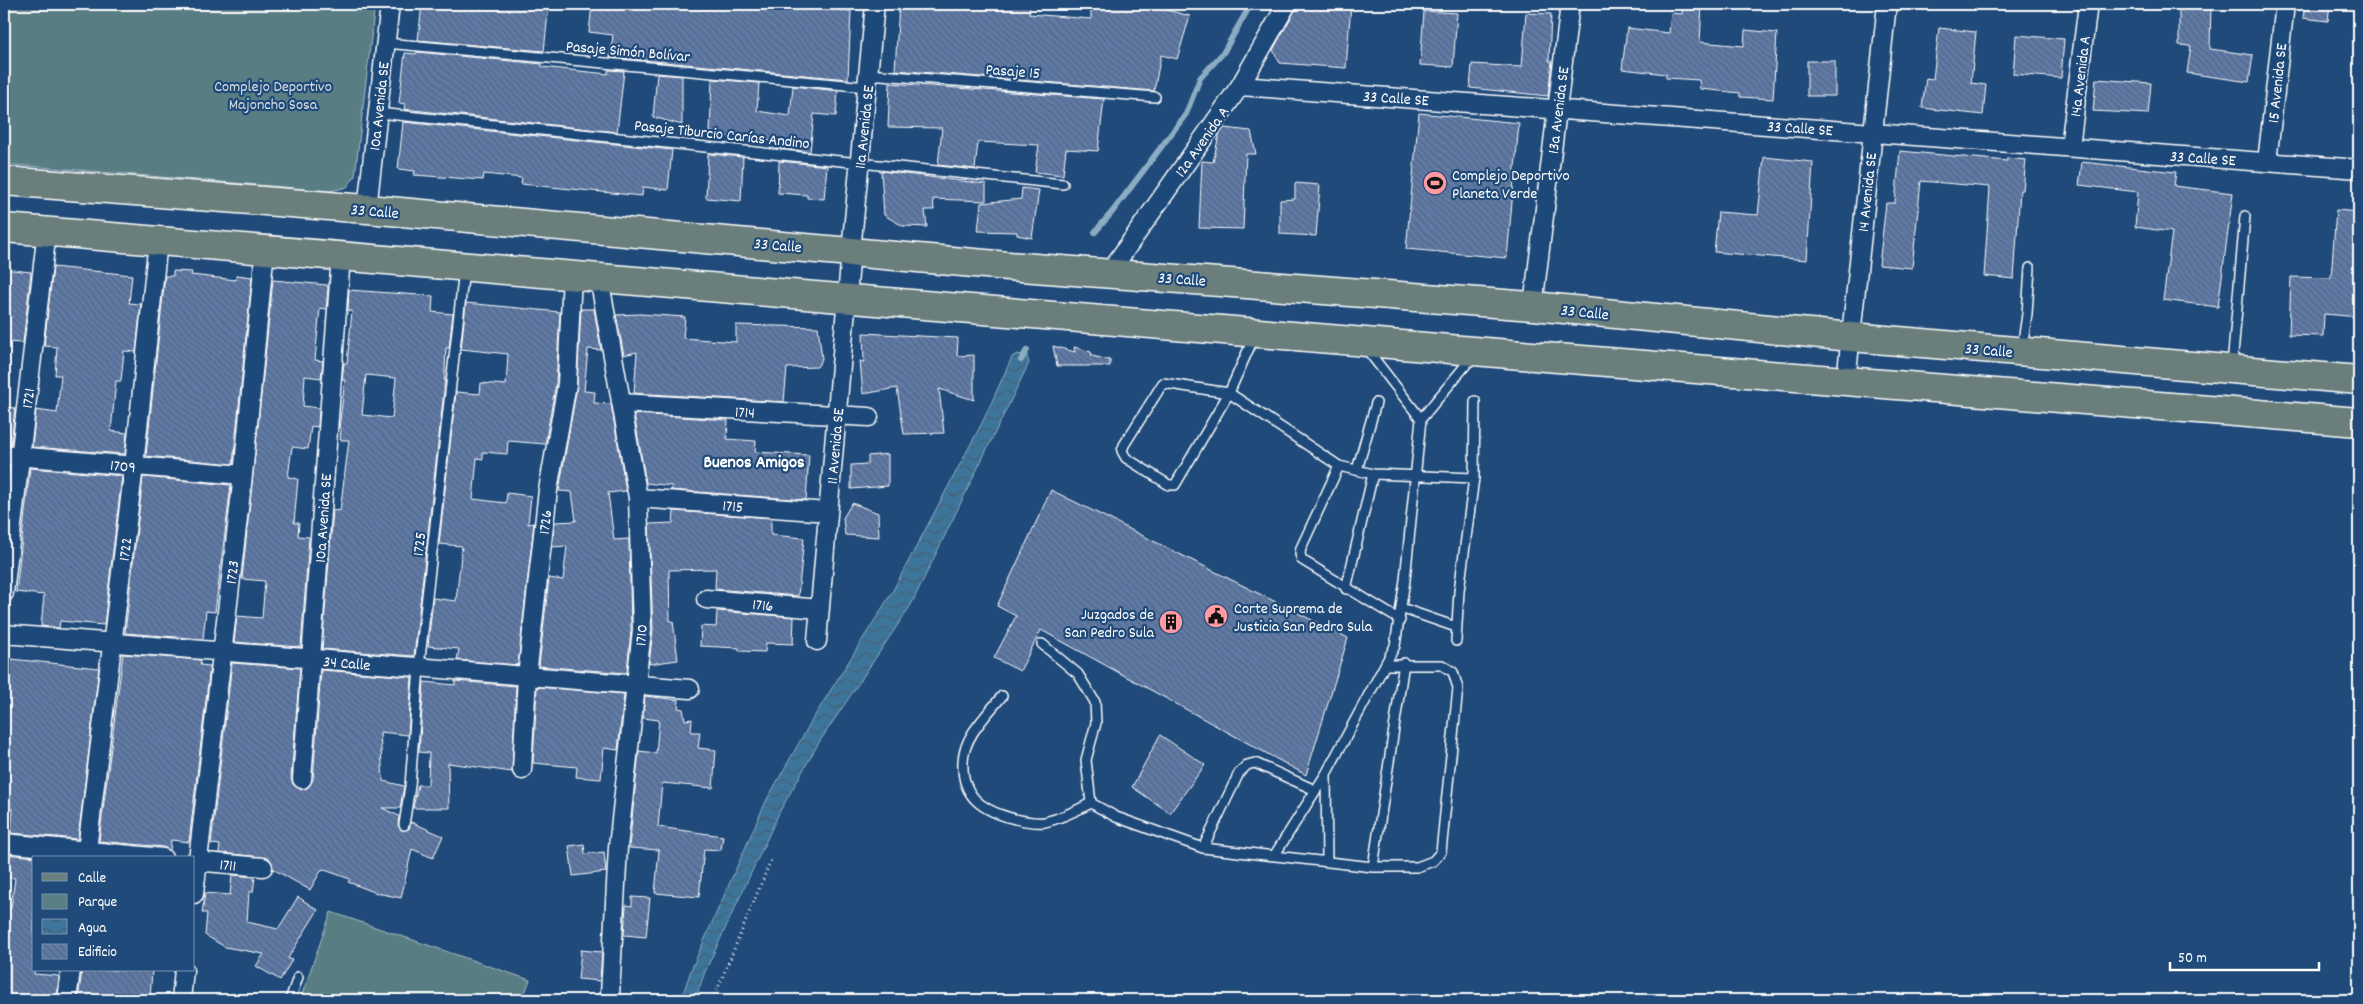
<svg xmlns="http://www.w3.org/2000/svg" width="2363" height="1004" viewBox="0 0 2363 1004" font-family="Dekko,sans-serif">
  <style>
    .park { fill: #597e84; stroke: #acbec2 }
    .water { fill: url(#water-waves); stroke: #8bacc2 }
    .lines { fill: none; stroke-linecap: round; stroke-linejoin: round }
    .stream { stroke: #8bacc2; stroke-width: 6 }
    .building { fill: url(#building-back-hatch); stroke: #fff; fill-rule: evenodd }
    .service-casing { stroke: #fff; stroke-width: 12 }
    .minor-casing { stroke: #fff; stroke-width: 21 }
    .primary-casing { stroke: #fff; stroke-width: 31 }
    .path { stroke: #fff; stroke-width: 3; stroke-dasharray: 1 4; stroke-linecap: butt }
    .service { stroke: #1f4a7a; stroke-width: 9 }
    .minor { stroke: #1f4a7a; stroke-width: 18 }
    .primary { stroke: #6b7f7c; stroke-width: 28 }
    .labels { text-anchor: middle; stroke-width: 4.5; stroke-linejoin: round; paint-order: stroke }
    .street-label { font-size: 16px; fill: #fff; stroke: #1f4a7a }
    .park-label { font-size: 16px; fill: #d6dfe0; stroke: #1f4a7a }
    .poi-label { font-size: 16px; fill: #fff; stroke: #1f4a7a; text-anchor: start }
    .neighbourhood-label { font-size: 18px; font-weight: bold; fill: #fff; stroke: #1f4a7a }
  </style>
  <defs>
    <pattern id="water-waves" width="16" height="10" patternUnits="userSpaceOnUse" patternTransform="scale(1.25)"><rect width="16" height="10" fill="#3e759a"/><path d="M0 5q4-4 8 0t8 0" fill="none" stroke="#465e6f"/></pattern>
    <pattern id="building-back-hatch" width="6" height="6" patternUnits="userSpaceOnUse" patternTransform="scale(1.25)"><rect width="6" height="6" fill="#5f7aa7"/><path d="M-1 5l2 2M0 0l6 6M5-1l2 2" fill="none" stroke="#56657e"/></pattern>
  </defs>
  <rect width="100%" height="100%" fill="#1f4a7a"/>
  <filter id="ink" filterUnits="userSpaceOnUse"><feTurbulence type="fractalNoise" baseFrequency=".02" numOctaves="2"/><feDisplacementMap in="SourceGraphic" scale="10" xChannelSelector="R" yChannelSelector="G"/><feConvolveMatrix kernelMatrix="1 2 1 2 8 2 1 2 1" color-interpolation-filters="sRGB"/></filter>
  <g filter="url(#ink)">
    <!-- park -->
    <path class="park" d="M 4,4 L 375,4 L 355,176 L 347,187 L 331,191 L 4,164 Z
      M 331,912 L 530,980 L 522,1000 L 300,1000 Z"/>
    <!-- water -->
    <path class="water" d="M 1017,354 L 1027,356 L 1029,363 L 911,605 L 818,744 L 780,811 L 705,972 L 695,1000 L 681,1000 L 691,970 L 766,801 L 812,720 L 891,594 L 983,421 L 1012,357 Z"/>
    <g class="lines">
      <!-- stream -->
      <path class="stream" d="M 1095,232 L 1113,211 L 1186,114 L 1200,78 L 1223,53 L 1251,4
        M 1021,360 L 1027,350"/>
    </g>
    <!-- building -->
    <path class="building" d="M 422,4 L 447,6 L 447,4 L 549,4 L 544,51 L 418,40 Z
      M 609,4 L 823,4 L 822,9 L 851,11 L 848,79 L 610,57 L 613,35 L 589,32 L 592,5 L 608,7 Z
      M 899,4 L 1020,4 L 1030,5 L 1029,14 L 1091,19 L 1091,4 L 1114,4 L 1155,7 L 1190,16 L 1177,59 L 1161,55 L 1154,91 L 895,70 Z
      M 1298,4 L 1351,4 L 1346,68 L 1280,63 L 1273,50 Z
      M 1683,4 L 1702,4 L 1700,42 L 1744,46 L 1745,30 L 1777,33 L 1773,99 L 1740,97 L 1740,93 L 1700,89 L 1699,80 L 1666,78 L 1666,74 L 1622,69 L 1627,28 L 1669,33 L 1671,13 L 1682,14 Z
      M 2179,4 L 2211,4 L 2210,49 L 2253,55 L 2249,82 L 2187,73 L 2191,46 L 2179,45 Z
      M 2305,4 L 2330,4 L 2328,21 L 2303,18 Z
      M 1424,11 L 1457,13 L 1453,67 L 1420,65 Z
      M 1526,13 L 1551,14 L 1549,61 L 1552,61 L 1548,96 L 1470,88 L 1472,64 L 1522,67 Z
      M 1939,28 L 1976,32 L 1971,83 L 1986,85 L 1983,115 L 1922,108 L 1926,78 L 1933,79 Z
      M 2016,35 L 2064,39 L 2061,78 L 2013,74 Z
      M 417,52 L 542,64 L 542,67 L 608,74 L 608,70 L 624,71 L 617,132 L 404,109 L 405,104 L 399,103 L 405,53 L 416,54 Z
      M 1807,61 L 1835,61 L 1835,96 L 1807,96 Z
      M 657,74 L 682,76 L 682,125 L 653,117 Z
      M 712,79 L 759,83 L 757,111 L 790,116 L 793,86 L 838,91 L 836,116 L 814,114 L 810,152 L 780,148 L 780,141 L 737,139 L 710,132 Z
      M 2096,79 L 2151,83 L 2148,114 L 2093,111 Z
      M 890,83 L 1104,99 L 1098,151 L 1066,149 L 1063,175 L 1035,172 L 1039,145 L 978,142 L 975,169 L 938,165 L 942,128 L 888,127 Z
      M 1419,113 L 1519,123 L 1507,258 L 1406,249 Z
      M 403,122 L 672,150 L 668,190 L 643,187 L 642,196 L 521,184 L 522,178 L 484,174 L 483,180 L 414,175 L 415,171 L 398,169 Z
      M 1224,128 L 1251,131 L 1256,154 L 1246,154 L 1243,229 L 1199,228 L 1202,161 L 1213,162 L 1219,135 Z
      M 1900,151 L 2007,161 L 2007,158 L 2026,160 L 2023,190 L 2020,190 L 2014,279 L 1984,276 L 1990,187 L 1921,181 L 1912,268 L 1879,265 L 1886,203 L 1895,203 Z
      M 708,154 L 743,157 L 741,201 L 706,198 Z
      M 1764,157 L 1813,162 L 1807,260 L 1714,252 L 1718,212 L 1758,215 Z
      M 779,161 L 827,166 L 824,199 L 807,198 L 807,195 L 778,193 Z
      M 2082,162 L 2176,172 L 2174,186 L 2233,193 L 2218,307 L 2163,300 L 2172,232 L 2135,227 L 2138,192 L 2079,185 Z
      M 881,171 L 986,184 L 986,201 L 933,199 L 934,210 L 925,210 L 927,227 L 903,226 L 884,215 Z
      M 1295,183 L 1320,185 L 1316,236 L 1280,234 L 1280,200 L 1295,199 Z
      M 1022,188 L 1039,190 L 1032,238 L 1017,235 L 1017,232 L 978,231 L 981,203 L 1021,199 Z
      M 2336,210 L 2359,212 L 2359,317 L 2324,314 L 2323,336 L 2289,335 L 2291,277 L 2331,278 Z
      M 53,267 L 132,275 L 129,303 L 141,304 L 136,352 L 124,351 L 121,381 L 116,381 L 111,431 L 127,433 L 125,454 L 32,447 L 36,410 L 57,413 L 61,375 L 55,375 L 57,347 L 44,346 Z
      M 4,269 L 31,272 L 23,343 L 4,342 Z
      M 173,271 L 192,272 L 191,275 L 236,280 L 237,275 L 252,277 L 233,464 L 146,456 L 165,276 L 173,276 Z
      M 273,280 L 327,285 L 328,288 L 326,309 L 320,308 L 315,360 L 323,361 L 321,378 L 305,376 L 303,406 L 319,408 L 318,427 L 311,426 L 308,449 L 292,447 L 288,477 L 298,479 L 294,523 L 299,523 L 298,536 L 309,537 L 301,647 L 234,642 L 237,616 L 262,618 L 265,581 L 242,579 Z
      M 349,290 L 433,296 L 432,312 L 453,314 L 449,348 L 446,348 L 444,391 L 414,656 L 322,649 L 333,510 L 340,511 L 349,440 L 340,440 L 341,428 L 339,428 L 345,380 L 342,380 L 344,363 L 347,363 L 352,311 L 348,311 ZM 366,375 L 396,378 L 392,418 L 362,415 Z
      M 466,303 L 560,312 L 556,383 L 545,444 L 508,441 L 507,454 L 483,452 L 483,459 L 477,458 L 473,499 L 506,503 L 507,493 L 531,496 L 528,524 L 534,523 L 518,665 L 457,660 L 459,649 L 428,646 L 433,598 L 456,601 L 462,546 L 439,544 L 456,392 L 480,394 L 481,383 L 506,385 L 508,354 L 461,349 Z
      M 581,309 L 594,309 L 601,350 L 588,349 L 584,391 L 595,392 L 594,403 L 611,404 L 626,491 L 608,493 L 614,540 L 629,539 L 631,630 L 627,673 L 539,666 L 549,578 L 563,580 L 567,546 L 552,547 L 555,522 L 576,521 L 572,492 L 559,491 L 577,386 Z
      M 640,314 L 685,317 L 683,338 L 736,342 L 736,325 L 818,327 L 822,359 L 817,367 L 787,368 L 784,402 L 634,393 L 637,352 L 624,355 L 616,315 Z
      M 863,333 L 958,338 L 957,356 L 974,355 L 974,400 L 939,389 L 944,433 L 904,434 L 897,388 L 863,394 L 860,361 L 864,362 Z
      M 1053,346 L 1075,352 L 1074,347 L 1091,352 L 1092,356 L 1110,360 L 1110,366 L 1057,366 Z
      M 4,407 L 15,408 L 11,445 L 4,445 Z
      M 634,414 L 728,420 L 727,439 L 756,441 L 755,452 L 809,455 L 806,500 L 671,490 L 672,486 L 646,483 Z
      M 888,454 L 888,486 L 851,489 L 851,465 L 868,464 L 868,456 Z
      M 30,468 L 122,476 L 104,625 L 60,621 L 59,628 L 41,626 L 44,595 L 16,592 Z
      M 143,477 L 231,485 L 215,612 L 206,611 L 203,639 L 125,633 Z
      M 1051,490 L 1348,638 L 1306,775 L 1041,630 L 1020,671 L 994,658 L 1016,616 L 997,606 Z
      M 852,503 L 878,513 L 879,537 L 845,535 L 843,518 Z
      M 674,511 L 771,518 L 771,535 L 804,538 L 798,596 L 715,589 L 716,569 L 669,570 L 670,621 L 673,621 L 678,660 L 649,664 L 653,630 L 649,524 L 673,523 Z
      M 717,611 L 794,617 L 793,644 L 766,643 L 765,652 L 739,651 L 739,648 L 700,646 L 701,626 L 716,627 Z
      M 123,654 L 201,660 L 200,665 L 210,666 L 189,842 L 171,840 L 170,851 L 164,847 L 99,841 Z
      M 11,659 L 99,668 L 78,839 L 11,833 L 13,809 L 4,808 L 4,681 L 9,681 Z
      M 232,663 L 300,668 L 291,778 L 293,784 L 301,790 L 307,788 L 313,780 L 321,670 L 412,677 L 408,735 L 380,732 L 383,781 L 404,786 L 400,808 L 382,808 L 399,816 L 398,825 L 401,830 L 409,829 L 411,822 L 443,836 L 433,858 L 412,849 L 401,898 L 377,893 L 348,882 L 350,879 L 322,869 L 310,890 L 273,869 L 269,858 L 219,853 L 220,845 L 211,844 Z
      M 455,681 L 516,686 L 512,772 L 448,763 L 449,808 L 413,808 L 418,785 L 428,785 L 429,753 L 419,752 L 424,682 L 455,685 Z
      M 537,687 L 624,694 L 618,750 L 604,748 L 601,779 L 576,777 L 577,767 L 533,763 Z
      M 645,696 L 679,700 L 678,708 L 683,709 L 685,720 L 692,719 L 691,732 L 700,732 L 698,748 L 716,750 L 713,788 L 662,783 L 658,827 L 723,836 L 721,850 L 704,849 L 699,897 L 655,893 L 659,850 L 629,848 L 639,751 L 656,753 L 659,720 L 643,718 Z
      M 1160,735 L 1205,765 L 1170,813 L 1132,787 Z
      M 584,844 L 585,854 L 604,852 L 606,872 L 573,876 L 569,846 Z
      M 4,854 L 47,858 L 34,858 L 34,974 L 59,976 L 57,1000 L 4,1000 L 4,908 L 11,908 L 15,878 L 4,877 Z
      M 232,875 L 255,877 L 253,892 L 249,892 L 247,922 L 278,929 L 298,897 L 318,910 L 288,958 L 292,960 L 280,980 L 256,966 L 264,954 L 225,947 L 205,935 L 207,913 L 202,913 L 205,893 L 230,895 Z
      M 632,897 L 650,898 L 646,937 L 624,935 L 626,905 L 632,906 Z
      M 581,950 L 602,952 L 600,981 L 578,979 Z
      M 82,970 L 152,970 L 150,1000 L 78,1000 Z"/>
    <g class="lines">
      <!-- service casing -->
      <g class="service-casing">
        <path id="service" d="M 386,43 L 867,87
          M 868,74 L 1155,97
          M 378,113 L 1063,184
          M 1254,337 L 1229,393 L 1339,466 L 1373,474 L 1474,478 L 1475,401
          M 1365,347 L 1421,419 L 1474,355
          M 2022,349 L 2027,314 L 2030,268
          M 2232,366 L 2245,216
          M 1163,383 L 1229,393 L 1175,485 L 1169,485 L 1126,458 L 1122,451 L 1124,445 Z
          M 1339,466 L 1301,548 L 1300,554 L 1302,560 L 1400,620
          M 1357,470 L 1376,403
          M 1346,589 L 1373,474
          M 1401,608 L 1456,627
          M 1456,641 L 1459,591 L 1474,478
          M 1042,644 L 1078,674 L 1095,702 L 1096,723 L 1086,760 L 1091,803 L 1116,817 L 1203,848 L 1373,867 L 1417,867 L 1433,861 L 1441,852 L 1458,688 L 1453,672 L 1442,665 L 1385,665
          M 1002,696 C 987,715 964,736 963,761 C 961,797 983,811 1015,819 C 1024,821 1036,823 1045,822 C 1062,818 1076,811 1091,803
          M 1326,775 L 1327,862
          M 404,825 L 410,786 L 419,667 L 464,269
          M 1203,848 L 1239,773 L 1247,765 L 1255,763 L 1315,790
          M 1274,856 L 1326,774 L 1395,646 L 1405,580 L 1421,419
          M 1373,867 L 1404,663
          M 290,1000 L 298,977"/>
      </g>
      <!-- minor casing -->
      <g class="minor-casing">
        <path id="minor" d="M 1240,86 L 2359,169
          M 2070,147 L 2088,4
          M 2267,162 L 2285,4
          M 367,209 L 390,4
          M 1109,273 L 1240,86 L 1287,4
          M 599,277 L 638,498 L 642,630 L 618,847 L 610,995
          M 1533,306 L 1570,4
          M 1846,381 L 1887,4
          M 621,403 L 869,417
          M 4,455 L 243,475
          M 638,498 L 828,512
          M 4,593 L 47,231
          M 706,599 L 820,609
          M 4,634 L 690,689
          M 817,641 L 851,251 L 875,4
          M 522,770 L 527,676 L 548,490 L 567,384 L 572,275
          M 302,779 L 341,256
          M 4,843 L 163,858
          M 86,858 L 134,466 L 158,241
          M 194,861 L 263,867
          M 194,894 L 243,475 L 265,249
          M 67,1000 L 71,970
          M 181,1000 L 184,970"/>
      </g>
      <!-- primary casing -->
      <g class="primary-casing">
        <path id="primary" d="M 4,181 L 367,209 L 1008,266 L 1533,306 L 1851,337 L 2359,380
          M 4,228 L 1545,357 L 2359,422"/>
      </g>
      <!-- path -->
      <path class="path" d="M 713,1000 L 771,860"/>
      <!-- service -->
      <use href="#service" class="service"/>
      <!-- minor -->
      <use href="#minor" class="minor"/>
      <!-- primary -->
      <use href="#primary" class="primary"/>
    </g>
  </g>
  <!-- icons -->
  <defs>
    <g id="stadium-disc" transform="scale(1.25)"><circle r="9.5" fill="#ff9aa2" stroke="#1f4a7a"/><path d="M0-5a6.5 5 0 1 0 0 10a6.5 5 0 1 0 0-10ZM-3.5-1.8h7v3.6h-7Z" fill="#111"/></g>
    <g id="civic-disc" transform="scale(1.25)"><circle r="9.5" fill="#ff9aa2" stroke="#1f4a7a"/><path d="M-.6-6.5H3V-4.5H.6V-3L4-1V1h2V6H-6V1h2V-1L-.6-3ZM-1.2 2.5V6h2.4V2.5Z" fill="#111"/></g>
    <g id="building-disc" transform="scale(1.25)"><circle r="9.5" fill="#ff9aa2" stroke="#1f4a7a"/><path d="M-4-6H4V6H1V3H-1V6H-4ZM-2.5-4.3h1.7v1.8h-1.7ZM.8-4.3h1.7v1.8H.8ZM-2.5-1h1.7V.8h-1.7ZM.8-1h1.7V.8H.8Z" fill="#111"/></g>
  </defs>
  <g fill-rule="evenodd">
    <use href="#stadium-disc" x="1435" y="183"/>
    <use href="#civic-disc" x="1216" y="616"/>
    <use href="#building-disc" x="1171" y="622"/>
  </g>
  <g class="labels">
    <!-- street labels -->
    <g class="street-label">
      <text transform="translate(628 50) rotate(5)" y="6">Pasaje Simón Bolívar</text>
      <text transform="translate(1013 70) rotate(4)" y="6">Pasaje 15</text>
      <text transform="translate(2079 76) rotate(-83)" y="6">14a Avenida A</text>
      <text transform="translate(2276 83) rotate(-84)" y="6">15 Avenida SE</text>
      <text transform="translate(1396 97) rotate(4)" y="6">33 Calle SE</text>
      <text transform="translate(378 106) rotate(-84)" y="6">10a Avenida SE</text>
      <text transform="translate(1557 110) rotate(-83)" y="6">13a Avenida SE</text>
      <text transform="translate(863 127) rotate(-84)" y="6">11a Avenida SE</text>
      <text transform="translate(1800 127) rotate(4)" y="6">33 Calle SE</text>
      <text transform="translate(722 133) rotate(6)" y="6">Pasaje Tiburcio Carías Andino</text>
      <text transform="translate(1201 141) rotate(-55)" y="6">12a Avenida A</text>
      <text transform="translate(2203 157) rotate(4)" y="6">33 Calle SE</text>
      <text transform="translate(1866 192) rotate(-84)" y="6">14 Avenida SE</text>
      <text transform="translate(375 210) rotate(5)" y="6">33 Calle</text>
      <text transform="translate(778 244) rotate(5)" y="6">33 Calle</text>
      <text transform="translate(1182 278) rotate(4)" y="6">33 Calle</text>
      <text transform="translate(1585 311) rotate(6)" y="6">33 Calle</text>
      <text transform="translate(1989 349) rotate(5)" y="6">33 Calle</text>
      <text transform="translate(27 398) rotate(-83)" y="6">1721</text>
      <text transform="translate(745 411) rotate(3)" y="6">1714</text>
      <text transform="translate(834 446) rotate(-85)" y="6">11 Avenida SE</text>
      <text transform="translate(123 465) rotate(5)" y="6">1709</text>
      <text transform="translate(733 505) rotate(4)" y="6">1715</text>
      <text transform="translate(322 518) rotate(-86)" y="6">10a Avenida SE</text>
      <text transform="translate(544 522) rotate(-84)" y="6">1726</text>
      <text transform="translate(418 544) rotate(-84)" y="6">1725</text>
      <text transform="translate(124 549) rotate(-83)" y="6">1722</text>
      <text transform="translate(231 572) rotate(-83)" y="6">1723</text>
      <text transform="translate(763 604) rotate(5)" y="6">1716</text>
      <text transform="translate(640 635) rotate(-86)" y="6">1710</text>
      <text transform="translate(347 662) rotate(5)" y="6">34 Calle</text>
      <text transform="translate(228 864) rotate(5)" y="6">1711</text>
    </g>
    <!-- park labels -->
    <g class="park-label">
      <text x="273" y="91">Complejo Deportivo<tspan x="273" dy="18">Majoncho Sosa</tspan></text>
    </g>
    <!-- poi labels -->
    <g class="poi-label">
      <text x="1452" y="180">Complejo Deportivo<tspan x="1452" dy="18">Planeta Verde</tspan></text>
      <text x="1234" y="613">Corte Suprema de<tspan x="1234" dy="18">Justicia San Pedro Sula</tspan></text>
      <text x="1154" y="619" text-anchor="end">Juzgados de<tspan x="1154" dy="18">San Pedro Sula</tspan></text>
    </g>
    <!-- neighbourhood labels -->
    <g class="neighbourhood-label">
      <text x="754" y="467">Buenos Amigos</text>
    </g>
  </g>
  <!-- margin -->
  <rect width="2363" height="1004" fill="none" stroke="#1f4a7a" stroke-width="20"/>
  <rect x="10" y="10" width="2343" height="984" fill="none" stroke="#fff" stroke-width="2" filter="url(#ink)"/>
  <!-- legend -->
  <rect x="32" y="856" width="162" height="115" fill="#1f4a7a" stroke="#7992af"/>
  <rect x="42" y="873" width="25" height="8" fill="#6b7f7c" stroke="#7992af"/>
  <text x="78" y="882" font-size="15" fill="#ffffff">Calle</text>
  <rect x="42" y="894" width="25" height="15" fill="#597e84" stroke="#7992af"/>
  <text x="78" y="906" font-size="15" fill="#ffffff">Parque</text>
  <rect x="42" y="919" width="25" height="15" fill="url(#water-waves)" stroke="#7992af"/>
  <text x="78" y="932" font-size="15" fill="#ffffff">Agua</text>
  <rect x="42" y="944" width="25" height="15" fill="url(#building-back-hatch)" stroke="#7992af"/>
  <text x="78" y="956" font-size="15" fill="#ffffff">Edificio</text>
  <!-- scale -->
  <path d="M2170 962v8h149v-8" fill="none" stroke="#ffffff" stroke-width="2.5"/>
  <text x="2178" y="962" font-size="15" fill="#ffffff" stroke="#1f4a7a" stroke-width="4" paint-order="stroke">50 m</text>
</svg>
